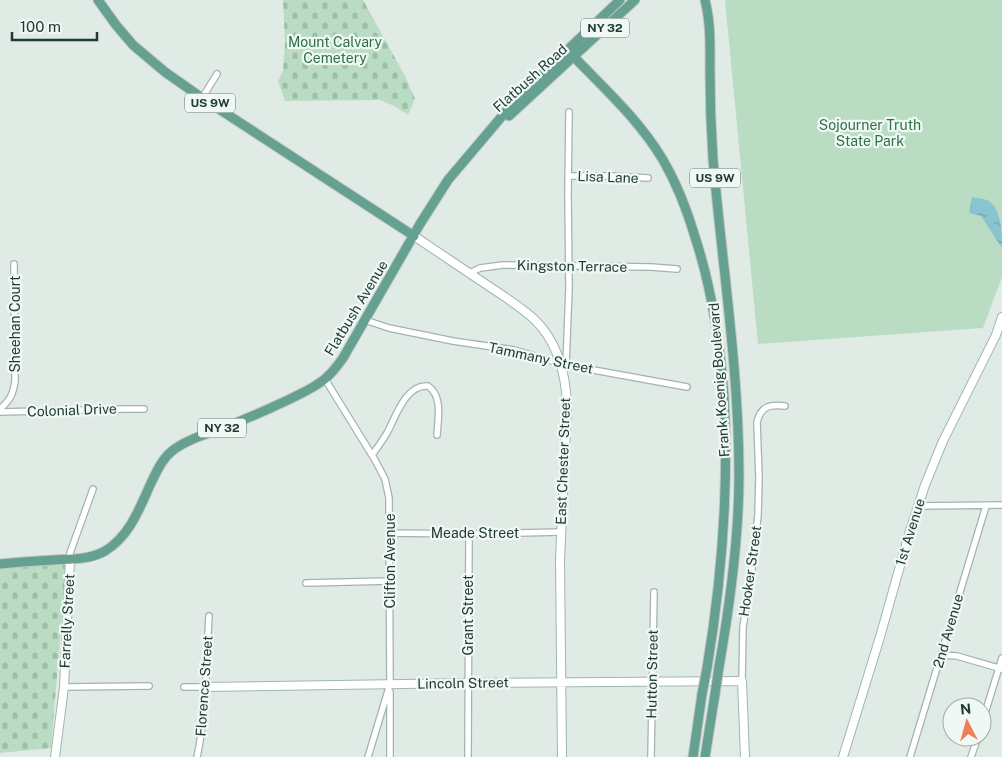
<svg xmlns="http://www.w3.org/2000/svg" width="1002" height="757" viewBox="0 0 1002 757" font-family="'Public Sans',sans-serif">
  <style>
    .cemetery { fill: url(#cemetery-stones) }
    .park { fill: #b9dcc3 }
    .water { fill: url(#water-ripples) }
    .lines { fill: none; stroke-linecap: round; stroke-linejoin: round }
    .street-casing { stroke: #a3b3ad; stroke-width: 8 }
    .secondary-casing { stroke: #9fb7ae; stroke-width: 10 }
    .primary-casing { stroke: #c1c8c6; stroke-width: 11 }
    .street { stroke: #fff; stroke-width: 5.5 }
    .secondary { stroke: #fff; stroke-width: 8 }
    .primary { stroke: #65a091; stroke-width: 9 }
    .primary-bridge-casing { stroke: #c1c8c6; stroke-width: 11; stroke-linecap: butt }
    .primary-bridge { stroke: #65a091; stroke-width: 9 }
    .labels { text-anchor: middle; stroke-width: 4.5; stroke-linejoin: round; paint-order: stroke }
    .shield { fill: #f0f8f4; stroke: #5f746e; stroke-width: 1 }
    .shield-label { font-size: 12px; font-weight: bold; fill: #213b34 }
    .park-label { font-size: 14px; fill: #2c7147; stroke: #f0f8f4 }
    .street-label { font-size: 14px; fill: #213b34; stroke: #f0f8f4 }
  </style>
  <defs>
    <pattern id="cemetery-stones" width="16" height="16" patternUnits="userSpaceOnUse" patternTransform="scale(1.25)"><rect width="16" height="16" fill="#b9dcc3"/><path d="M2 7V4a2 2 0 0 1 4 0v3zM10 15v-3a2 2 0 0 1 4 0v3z" fill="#9fbea8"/></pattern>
    <pattern id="water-ripples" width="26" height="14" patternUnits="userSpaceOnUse" patternTransform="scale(1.25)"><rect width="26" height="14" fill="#88c5d0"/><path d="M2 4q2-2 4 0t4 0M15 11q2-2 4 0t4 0" fill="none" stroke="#6fa1aa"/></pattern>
  </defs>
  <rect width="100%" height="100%" fill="#e0ebe6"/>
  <!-- cemetery -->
  <path class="cemetery" d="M 283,0 L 363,0 L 405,76 L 415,99 L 408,115 L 394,106 L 380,100 L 285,101 L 278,81 L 283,71 L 285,43 Z
    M 64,564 L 66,568 L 51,748 L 0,753 L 0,568 Z"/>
  <!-- park -->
  <path class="park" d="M 725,0 L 1002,0 L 1002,277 L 983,328 L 758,344 Z"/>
  <!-- water -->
  <path class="water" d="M 972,197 C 977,198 985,199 989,201 C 1002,211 1002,233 1002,248 L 981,216 L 969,213 Z"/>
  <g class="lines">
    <!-- street casing -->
    <g class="street-casing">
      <path id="street" d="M 202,98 L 217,74
        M 568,176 L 609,176 L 648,178
        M 470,273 L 480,268 L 503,265 L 651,267 L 677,269
        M 365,320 L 389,328 L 453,341 L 514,350 L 566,365 L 687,387
        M 566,365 L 569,288 L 568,194 L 569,112
        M 325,379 L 375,460 L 385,479 L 389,498 L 390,684 L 368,757
        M 0,409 C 10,400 13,395 15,381 L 14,264
        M 0,412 L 124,409 L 144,409
        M 372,455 C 377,448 383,440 387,433 C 396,416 406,384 428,386 C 443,396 438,419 437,435
        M 918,506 L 1002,505
        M 390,533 L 469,534 L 561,532
        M 70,559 L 70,553 L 93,489
        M 306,583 L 390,581
        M 942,655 L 957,656 L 1002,669
        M 742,681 L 743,627 L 752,569 L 758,515 L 759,478 L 757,422 C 761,406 770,404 785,406
        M 64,687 L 149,686
        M 184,687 L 205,687
        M 982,723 L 1002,658
        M 197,757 C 207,711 206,663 209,616
        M 390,757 L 390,692
        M 468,757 L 469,534
        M 651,757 L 654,592
        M 910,757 L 986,506
        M 971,757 L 978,737"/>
    </g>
    <!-- secondary casing -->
    <g class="secondary-casing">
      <path id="secondary" d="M 414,236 C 439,253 465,270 490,287 C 505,297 521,307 534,319 C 558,342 566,375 567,406 L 560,560 L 562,757
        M 205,687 L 468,683 L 742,681 L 745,757
        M 55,757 L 64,687 L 70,559
        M 843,757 L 880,637 L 909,534 L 925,485 L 943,441 L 996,335 L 1002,317"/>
    </g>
    <!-- primary casing -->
    <g class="primary-casing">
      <path id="primary" d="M 98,0 L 116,25 L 133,45 L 165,72 L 202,98 L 414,236
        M 705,0 C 711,24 710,48 710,72 C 710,101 711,130 713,159 C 722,264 739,369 739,475 C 739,540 730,604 719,667
        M 574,44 L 573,52 L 574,57 C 606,90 640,121 663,160 C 677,184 687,210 695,237 C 712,289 720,342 724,397 C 729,488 722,578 707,668
        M 509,116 L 635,0
        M 0,564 C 18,562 35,561 53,560 C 71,559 89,560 105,551 C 130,536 140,507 151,483 C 157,471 162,459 172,451 C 186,440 204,435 220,429 C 244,420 267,410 290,399 C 302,393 316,387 326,378 C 333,372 338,365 343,358 L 420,224 L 448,180 L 514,102 L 557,60 L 620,0
        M 693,757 L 702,694
        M 705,757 L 715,694"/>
    </g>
    <!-- street -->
    <use href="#street" class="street"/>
    <!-- secondary -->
    <use href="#secondary" class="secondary"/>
    <!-- primary -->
    <use href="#primary" class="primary"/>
    <!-- primary-bridge casing -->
    <g class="primary-bridge-casing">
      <path id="primary-bridge" d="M 702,694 L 707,668
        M 715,694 L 719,667"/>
    </g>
    <!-- primary-bridge -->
    <use href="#primary-bridge" class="primary-bridge"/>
  </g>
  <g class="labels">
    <!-- shield labels -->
    <g class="shield">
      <rect x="581" y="18.5" width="48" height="19" rx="4"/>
      <rect x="185" y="93.5" width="50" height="19" rx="4"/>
      <rect x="690" y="168.5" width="50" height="19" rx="4"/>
      <rect x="198" y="418.5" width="48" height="19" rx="4"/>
    </g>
    <g class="shield-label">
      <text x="605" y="32">NY 32</text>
      <text x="210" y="107">US 9W</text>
      <text x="715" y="182">US 9W</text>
      <text x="222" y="432">NY 32</text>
    </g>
    <!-- park labels -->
    <g class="park-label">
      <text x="335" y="47">Mount Calvary<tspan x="335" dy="16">Cemetery</tspan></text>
      <text x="870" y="130">Sojourner Truth<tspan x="870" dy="16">State Park</tspan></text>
    </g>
    <!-- street labels -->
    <g class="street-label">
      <text transform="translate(530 78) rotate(-42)" y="5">Flatbush Road</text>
      <text transform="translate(608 177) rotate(2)" y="5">Lisa Lane</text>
      <text transform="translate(572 266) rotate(1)" y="5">Kingston Terrace</text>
      <text transform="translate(356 308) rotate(-59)" y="5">Flatbush Avenue</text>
      <text transform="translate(15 324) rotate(-90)" y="5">Sheehan Court</text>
      <text transform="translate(541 358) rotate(12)" y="5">Tammany Street</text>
      <text transform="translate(719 380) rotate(-94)" y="5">Frank Koenig Boulevard</text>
      <text transform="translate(72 410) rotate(-2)" y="5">Colonial Drive</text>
      <text transform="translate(563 461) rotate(-88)" y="5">East Chester Street</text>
      <text transform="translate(910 532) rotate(-73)" y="5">1st Avenue</text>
      <text x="475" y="538">Meade Street</text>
      <text transform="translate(390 561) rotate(-90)" y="5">Clifton Avenue</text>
      <text transform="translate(750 571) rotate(-82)" y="5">Hooker Street</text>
      <text transform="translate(468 615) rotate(-90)" y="5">Grant Street</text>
      <text transform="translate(67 621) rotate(-87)" y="5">Farrelly Street</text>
      <text transform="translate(948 631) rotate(-74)" y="5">2nd Avenue</text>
      <text transform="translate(652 674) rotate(-89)" y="5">Hutton Street</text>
      <text transform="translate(463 683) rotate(-1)" y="5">Lincoln Street</text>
      <text transform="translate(204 686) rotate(-86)" y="5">Florence Street</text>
    </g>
  </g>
  <!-- north arrow -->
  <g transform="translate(967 722) rotate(354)"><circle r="24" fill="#f0f8f4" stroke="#9daca7"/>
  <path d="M0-4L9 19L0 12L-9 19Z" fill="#f17e58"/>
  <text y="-8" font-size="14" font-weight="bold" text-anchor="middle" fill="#213b34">N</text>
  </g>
  <!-- scale -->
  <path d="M12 32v8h85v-8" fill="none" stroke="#213b34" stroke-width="2.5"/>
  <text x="20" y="32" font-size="15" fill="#213b34" stroke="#f0f8f4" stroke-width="4" paint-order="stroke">100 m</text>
</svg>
